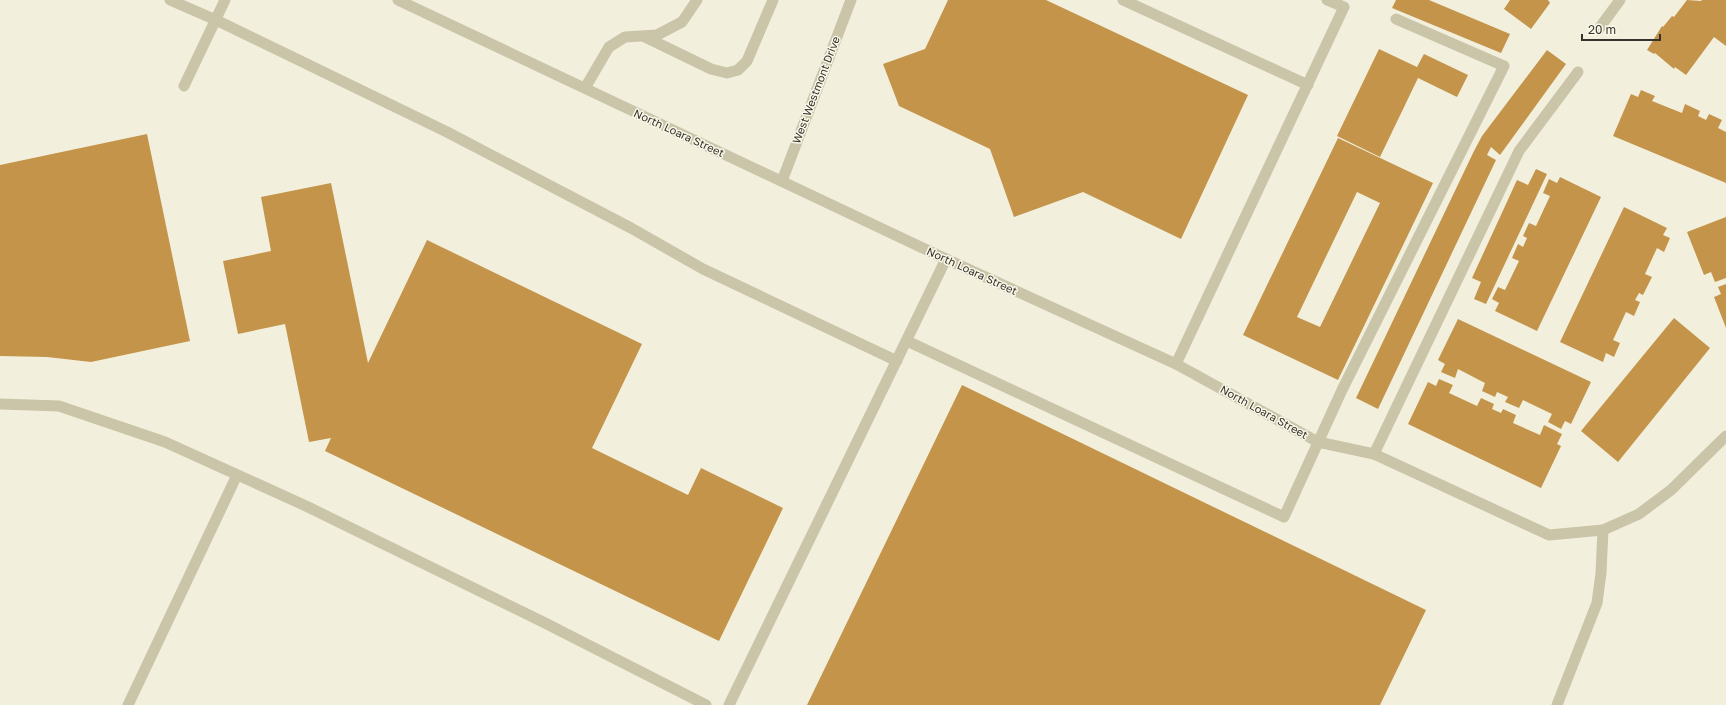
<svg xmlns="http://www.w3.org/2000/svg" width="1726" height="705" viewBox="0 0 1726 705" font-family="'Golos Text',sans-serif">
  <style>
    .building { fill: #c3944a; fill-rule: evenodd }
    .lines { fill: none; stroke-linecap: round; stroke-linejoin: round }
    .service { stroke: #cac4a9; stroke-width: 11 }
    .minor { stroke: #cac4a9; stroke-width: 11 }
    .tertiary { stroke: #cac4a9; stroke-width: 11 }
    .labels { text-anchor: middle; stroke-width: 3; stroke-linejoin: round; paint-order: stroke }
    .street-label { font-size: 11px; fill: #373229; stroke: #f9f8e9 }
  </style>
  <rect width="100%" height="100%" fill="#f2f0dd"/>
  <!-- building -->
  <path class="building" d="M 948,0 L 1046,0 L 1248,95 L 1181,239 L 1083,192 L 1014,217 L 990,149 L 899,106 L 883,64 L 925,49 Z
    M 1396,0 L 1429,0 L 1510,34 L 1501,53 L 1392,8 Z
    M 1510,0 L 1548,0 L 1550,3 L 1531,29 L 1504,9 Z
    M 1687,0 L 1701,1 L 1702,0 L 1726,0 L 1726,46 L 1714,37 L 1686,75 L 1675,67 L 1674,69 L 1655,53 L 1654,54 L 1647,50 L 1662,26 L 1663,27 L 1672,16 L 1674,17 Z
    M 1379,49 L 1417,67 L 1424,54 L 1468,75 L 1457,97 L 1418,78 L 1380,157 L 1337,136 Z
    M 1547,50 L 1566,64 L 1500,155 L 1491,147 L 1487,155 L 1496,160 L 1378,409 L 1356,398 L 1474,151 L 1482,136 Z
    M 1641,90 L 1655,96 L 1652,101 L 1682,113 L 1685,104 L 1700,111 L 1698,116 L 1706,120 L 1709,114 L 1722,120 L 1718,128 L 1726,132 L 1726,183 L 1613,136 L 1631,94 L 1638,97 Z
    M 147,134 L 190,341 L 91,362 L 47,357 L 0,356 L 0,165 Z
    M 1338,138 L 1433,183 L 1338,380 L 1243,335 ZM 1357,192 L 1380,203 L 1320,327 L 1297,317 Z
    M 1536,169 L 1547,174 L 1486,304 L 1474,299 L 1481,282 L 1472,278 L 1517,180 L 1528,185 Z
    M 1560,177 L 1601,197 L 1537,331 L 1495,311 L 1499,303 L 1492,299 L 1498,287 L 1505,290 L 1519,261 L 1512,258 L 1518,244 L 1523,247 L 1527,238 L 1523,236 L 1529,223 L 1536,226 L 1550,196 L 1543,193 L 1549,179 L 1557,183 Z
    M 331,183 L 368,363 L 427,240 L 642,344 L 592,448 L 688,495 L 701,468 L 783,508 L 719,641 L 325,451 L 331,438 L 309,442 L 285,324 L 238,334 L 223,261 L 271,251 L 261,197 Z
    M 1624,207 L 1667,228 L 1663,235 L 1670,238 L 1664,252 L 1657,248 L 1645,274 L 1652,277 L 1643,295 L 1639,293 L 1635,300 L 1640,302 L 1634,316 L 1626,312 L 1613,340 L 1620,343 L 1614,357 L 1606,353 L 1603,362 L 1560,342 Z
    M 1726,217 L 1726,278 L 1715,282 L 1711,272 L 1704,275 L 1687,232 Z
    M 1726,284 L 1726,328 L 1714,297 L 1721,294 L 1718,287 Z
    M 1674,318 L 1710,348 L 1618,462 L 1581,431 Z
    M 1458,319 L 1591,382 L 1571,424 L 1565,421 L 1561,429 L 1548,422 L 1552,414 L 1523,400 L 1519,408 L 1505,402 L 1508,397 L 1497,392 L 1495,397 L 1482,391 L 1485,383 L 1458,369 L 1455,378 L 1441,372 L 1445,364 L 1438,360 Z
    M 1439,379 L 1453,385 L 1449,393 L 1477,406 L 1481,398 L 1494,404 L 1492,409 L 1501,413 L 1503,409 L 1516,415 L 1513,423 L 1540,435 L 1544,425 L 1562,434 L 1557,444 L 1561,446 L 1541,488 L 1408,424 L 1428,382 L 1436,386 Z
    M 962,385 L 1426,610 L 1380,705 L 807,705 Z"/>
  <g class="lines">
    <!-- service -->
    <path class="service" d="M 170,0 L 216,20 L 447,132 L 631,228 L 703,269 L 897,361
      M 1123,0 L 1308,85
      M 643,36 L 711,69 L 727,73 L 738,70 L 747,61 L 773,0
      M 184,86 L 225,0
      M 585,88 L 609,47 L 625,37 L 657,35 L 682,22 L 697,0
      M 907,341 L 1284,517 L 1342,390 L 1504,66 L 1396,19
      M 1176,364 L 1344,7 L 1327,0
      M 0,404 L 59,406 L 165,442 L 306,506 L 543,622 L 706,705
      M 1374,454 L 1519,151 L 1578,72
      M 128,705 L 237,475
      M 729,705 L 946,259
      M 1557,705 L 1597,603 L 1601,573 L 1603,530"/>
    <!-- minor -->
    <path class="minor" d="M 1598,30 L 1620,0"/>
    <!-- tertiary -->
    <path class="tertiary" d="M 398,0 L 946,259 L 1176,364 L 1318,442 L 1374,454 L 1549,535 L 1603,530 L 1639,514 L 1671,490 L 1726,436
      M 782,181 L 851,0"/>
  </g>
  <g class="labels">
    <!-- street labels -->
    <g class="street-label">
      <text transform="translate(816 90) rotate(-69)" y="4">West Westmont Drive</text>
      <text transform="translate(679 133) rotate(25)" y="4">North Loara Street</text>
      <text transform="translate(972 271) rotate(25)" y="4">North Loara Street</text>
      <text transform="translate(1264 412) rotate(29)" y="4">North Loara Street</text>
    </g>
  </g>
  <!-- scale -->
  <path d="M1582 34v6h78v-6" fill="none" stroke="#373229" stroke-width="2"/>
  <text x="1588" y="34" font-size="12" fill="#373229" stroke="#f9f8e9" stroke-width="3" paint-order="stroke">20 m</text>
</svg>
